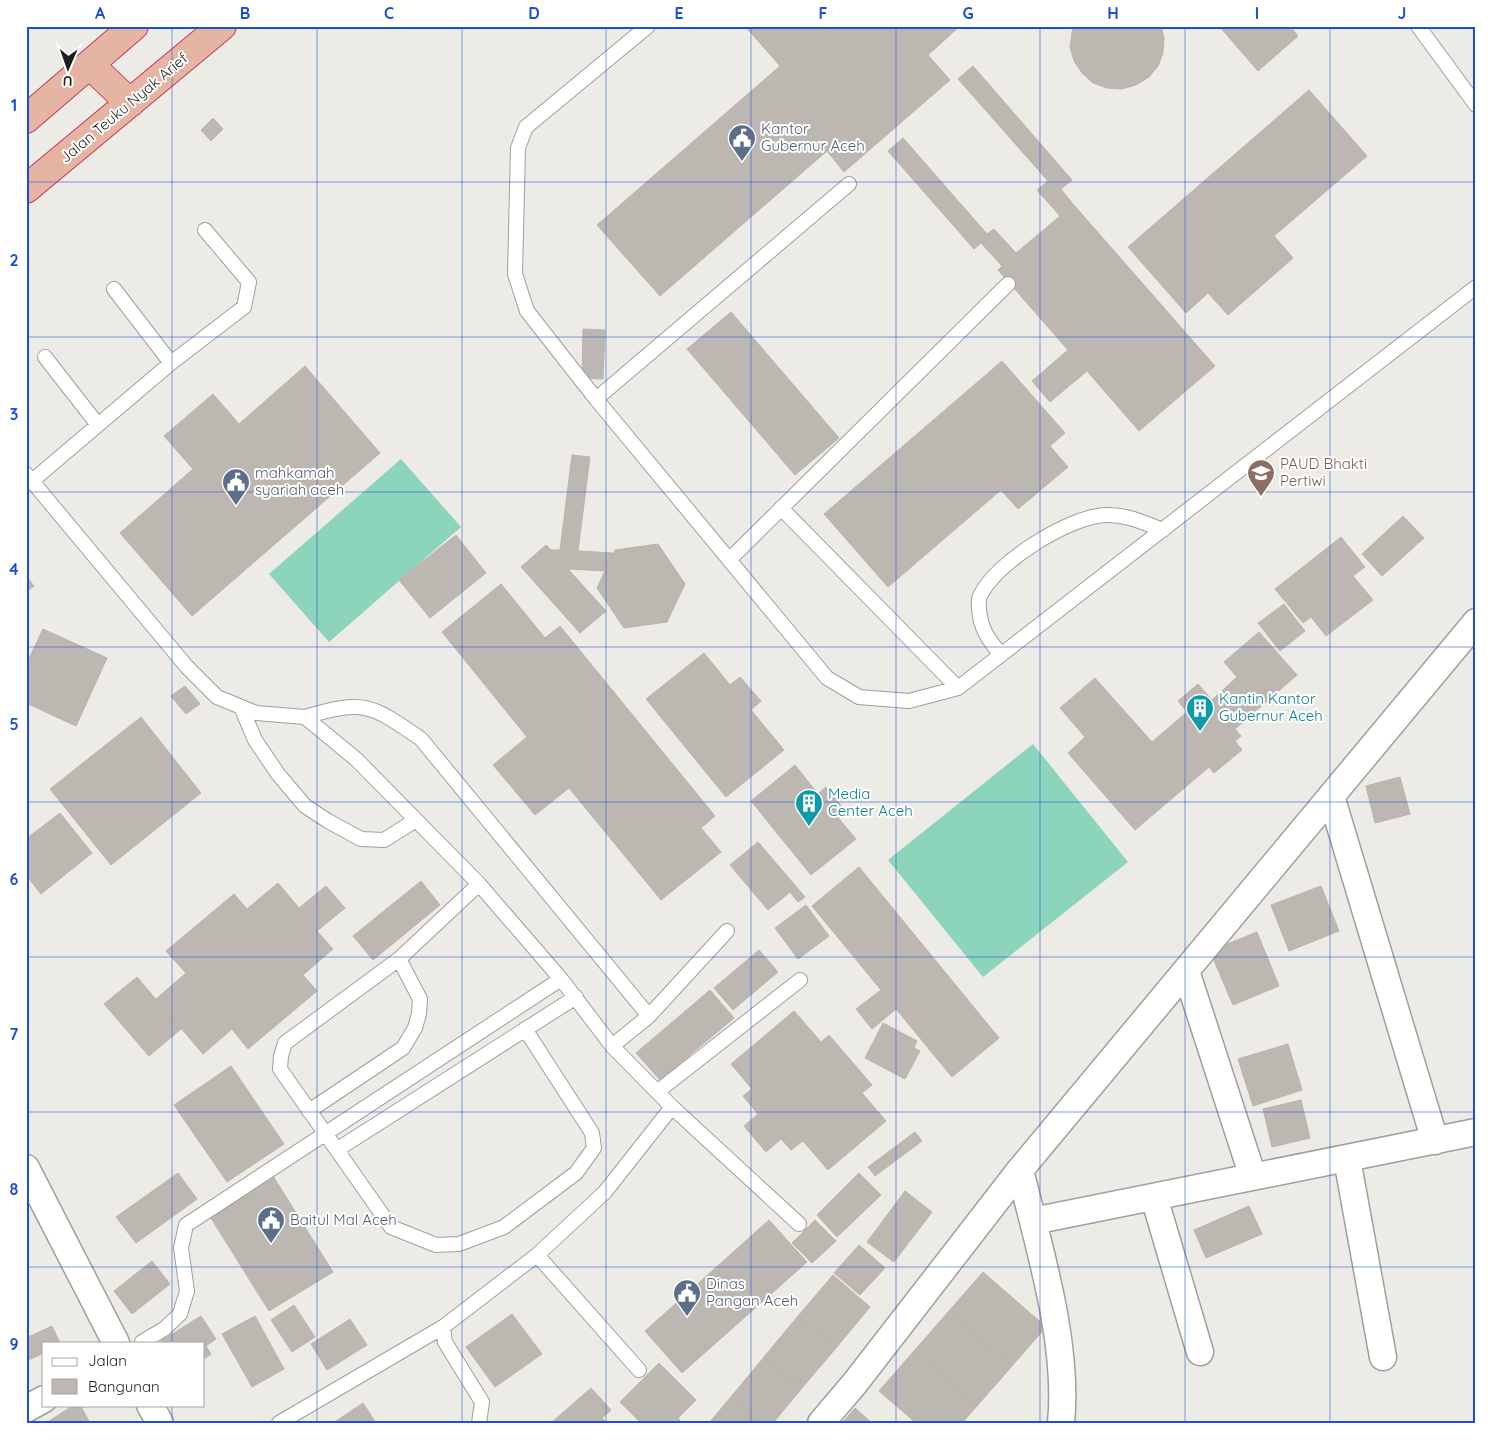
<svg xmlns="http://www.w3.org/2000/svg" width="1502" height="1449" viewBox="0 0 1502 1449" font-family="Quicksand,sans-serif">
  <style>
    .pitch { fill: #8cd4bb }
    .building { fill: #bdb7b2; stroke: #bdb3a9 }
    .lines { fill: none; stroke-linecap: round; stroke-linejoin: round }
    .service-casing { stroke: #9f9f9f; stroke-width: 16 }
    .minor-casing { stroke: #9f9f9f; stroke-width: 29 }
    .trunk-casing { stroke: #c53862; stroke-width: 30 }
    .service { stroke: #fff; stroke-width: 14 }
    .minor { stroke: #fff; stroke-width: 26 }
    .trunk { stroke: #e6b4a2; stroke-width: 28 }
    .grid { fill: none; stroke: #1d4ed8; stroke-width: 1; stroke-opacity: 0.55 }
    .labels { text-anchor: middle; stroke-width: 4; stroke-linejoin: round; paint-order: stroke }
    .street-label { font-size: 15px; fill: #1e1e1e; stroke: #fff }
    .service-label { font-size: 15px; fill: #4e5e75; stroke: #fff; text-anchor: start }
    .education-label { font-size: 15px; fill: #785e54; stroke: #fff; text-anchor: start }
    .culture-label { font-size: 15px; fill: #0d838f; stroke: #fff; text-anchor: start }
    .neatline { fill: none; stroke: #1d4ed8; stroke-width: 2 }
    .grid-label { font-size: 16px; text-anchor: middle; font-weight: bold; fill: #1d4ed8 }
  </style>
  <rect width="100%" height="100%" fill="#edebe5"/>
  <!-- pitch -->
  <path class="pitch" d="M 401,459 L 461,527 L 329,642 L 269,574 Z
    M 1033,744 L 1128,862 L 983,977 L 888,860 Z"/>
  <!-- building -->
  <path class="building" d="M 745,26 L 960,26 L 928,55 L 950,80 L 844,172 L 827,151 L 660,296 L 597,225 L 780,66 Z
    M 1073,26 L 1161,26 L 1164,38 L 1163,53 L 1158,66 L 1149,77 L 1136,85 L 1122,89 L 1107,88 L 1093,83 L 1082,73 L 1074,61 L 1070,47 Z
    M 1219,26 L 1290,26 L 1298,36 L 1258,71 Z
    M 973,66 L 1072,180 L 1061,189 L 1073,204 L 1215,366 L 1139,431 L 1087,371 L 1050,402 L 1032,381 L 1068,350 L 998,270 L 1002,266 L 981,243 L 974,249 L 888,151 L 903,138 L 987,234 L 994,229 L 1016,253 L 1060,216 L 1037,190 L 1048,181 L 958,79 Z
    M 1309,90 L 1367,156 L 1274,236 L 1293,258 L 1228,315 L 1208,293 L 1186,313 L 1128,247 Z
    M 213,118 L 223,129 L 211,141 L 201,130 Z
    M 731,312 L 839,438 L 795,475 L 687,349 Z
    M 583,329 L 605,330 L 603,379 L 582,378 Z
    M 1002,361 L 1065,433 L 1050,446 L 1068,467 L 1018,509 L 1001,490 L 888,587 L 824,514 Z
    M 305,366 L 380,453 L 192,616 L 120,533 L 193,469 L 164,436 L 213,394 L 239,424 Z
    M 572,455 L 590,457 L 578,551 L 613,553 L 605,571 L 568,569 L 606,611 L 580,633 L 521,567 L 546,545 L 551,550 L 560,550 Z
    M 1403,516 L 1424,538 L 1382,576 L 1362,554 Z
    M 456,535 L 486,573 L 430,618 L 399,580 Z
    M 1341,537 L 1365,567 L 1353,576 L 1373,600 L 1326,636 L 1311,617 L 1303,623 L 1275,589 Z
    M 658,544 L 685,584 L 667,622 L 624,628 L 597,588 L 615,550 Z
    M 26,576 L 34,586 L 26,592 Z
    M 501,584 L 545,638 L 560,626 L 715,816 L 701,828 L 721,852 L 661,900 L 569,788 L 535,815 L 493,765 L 527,737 L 442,632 Z
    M 1284,604 L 1305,631 L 1280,651 L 1258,623 Z
    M 43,629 L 107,658 L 76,726 L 26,703 L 26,665 Z
    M 1259,632 L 1297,675 L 1235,729 L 1241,736 L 1235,741 L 1242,750 L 1214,773 L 1209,767 L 1135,830 L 1068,753 L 1085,737 L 1060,708 L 1095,678 L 1152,742 L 1187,712 L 1178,701 L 1198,684 L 1212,700 L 1237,677 L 1224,662 Z
    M 704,653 L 730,685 L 740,677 L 761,701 L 751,710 L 784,750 L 726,797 L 646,699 Z
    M 185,686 L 200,704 L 186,714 L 171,696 Z
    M 141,717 L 201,793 L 111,865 L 50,789 Z
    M 795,765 L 818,794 L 826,787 L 843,808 L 835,814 L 856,839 L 811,875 L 751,801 Z
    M 1400,777 L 1410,814 L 1375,823 L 1366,786 Z
    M 60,813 L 92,853 L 41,894 L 26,875 L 26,839 Z
    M 758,842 L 805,897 L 798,902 L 790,892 L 768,910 L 730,865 Z
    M 859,867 L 999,1038 L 952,1077 L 896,1009 L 872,1029 L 856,1009 L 881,990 L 812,906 Z
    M 421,881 L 440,905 L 373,960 L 353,936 Z
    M 278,883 L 299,908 L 326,886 L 345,908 L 317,931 L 333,949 L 303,975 L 317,991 L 248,1049 L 232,1029 L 203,1054 L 156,999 L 186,973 L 166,951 L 234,894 L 247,909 Z
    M 1321,886 L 1339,931 L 1289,951 L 1271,905 Z
    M 806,905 L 829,936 L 798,959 L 775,928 Z
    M 1257,932 L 1279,986 L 1233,1005 L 1210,951 Z
    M 759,950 L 778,972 L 733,1010 L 714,988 Z
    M 137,977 L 181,1029 L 149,1056 L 104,1004 Z
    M 710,990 L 734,1018 L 660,1080 L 636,1053 Z
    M 794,1011 L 821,1042 L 829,1035 L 872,1085 L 862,1093 L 886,1121 L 828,1170 L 803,1141 L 791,1150 L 781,1139 L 766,1152 L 744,1126 L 758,1114 L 743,1096 L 752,1089 L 731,1064 Z
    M 883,1023 L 917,1041 L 914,1048 L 920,1051 L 905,1079 L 865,1058 Z
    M 1288,1044 L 1302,1090 L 1253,1106 L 1238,1059 Z
    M 231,1066 L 284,1144 L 227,1182 L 174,1105 Z
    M 1301,1100 L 1310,1138 L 1272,1147 L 1263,1109 Z
    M 915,1132 L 922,1141 L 875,1176 L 868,1167 Z
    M 178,1173 L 197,1199 L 136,1243 L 116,1217 Z
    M 859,1173 L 881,1195 L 837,1237 L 817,1215 Z
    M 273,1176 L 333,1272 L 269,1311 L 209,1215 Z
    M 905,1191 L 932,1212 L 894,1262 L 867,1242 Z
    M 1249,1206 L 1262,1234 L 1206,1258 L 1194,1230 Z
    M 769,1220 L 807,1262 L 682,1373 L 645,1331 Z
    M 815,1220 L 836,1241 L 812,1263 L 792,1243 Z
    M 859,1245 L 885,1268 L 860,1295 L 834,1273 Z
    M 152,1261 L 170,1284 L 132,1314 L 114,1291 Z
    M 983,1272 L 1046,1327 L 1012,1366 L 949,1311 Z
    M 833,1275 L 870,1307 L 836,1348 L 798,1316 Z
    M 294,1305 L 315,1337 L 292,1352 L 271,1320 Z
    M 949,1311 L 1012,1366 L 977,1406 L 914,1351 Z
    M 512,1314 L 542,1354 L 495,1387 L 466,1347 Z
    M 201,1316 L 216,1339 L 206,1346 L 211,1354 L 204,1359 L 204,1343 L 163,1343 L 161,1341 Z
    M 255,1316 L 284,1369 L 252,1387 L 222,1334 Z
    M 798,1316 L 836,1348 L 802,1388 L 764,1357 Z
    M 350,1319 L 367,1345 L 327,1370 L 311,1344 Z
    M 52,1326 L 60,1343 L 44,1343 L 44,1353 L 26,1361 L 26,1338 Z
    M 914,1351 L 977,1406 L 962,1423 L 916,1423 L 879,1391 Z
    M 764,1357 L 802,1388 L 773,1423 L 760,1423 L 730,1398 Z
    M 659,1363 L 696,1400 L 678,1418 L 682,1423 L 641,1423 L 620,1402 Z
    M 591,1388 L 611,1410 L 602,1418 L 607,1423 L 551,1423 Z
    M 730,1398 L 760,1423 L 709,1423 Z
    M 363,1403 L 376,1423 L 333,1423 Z
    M 74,1405 L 80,1405 L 90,1423 L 46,1423 Z
    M 855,1408 L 872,1423 L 842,1423 Z"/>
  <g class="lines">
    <!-- service casing -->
    <g class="service-casing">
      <path id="service" d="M 648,26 L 526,127 L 518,148 L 515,274 L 527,311 L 596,399 L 827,678 L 859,697 L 909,701 L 958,688 L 1476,287
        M 1418,26 L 1476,105
        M 114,289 L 171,363
        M 45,357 L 98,425
        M 596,399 L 849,184
        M 26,474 L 187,667 L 217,697 L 256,713 L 305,717 L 357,760 L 479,884 L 561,979 L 612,1046 L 672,1107 L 605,1192 L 537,1255 L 443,1327 L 445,1342 L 482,1402 L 479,1423
        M 32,481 L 171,363 L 244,307 L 249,282 L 205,230
        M 781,508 L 958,688
        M 729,560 L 1008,284
        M 1001,655 C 988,639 980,628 979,608 C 979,604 978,599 980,596 C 995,563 1068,517 1105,515 C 1126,514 1144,523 1163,530
        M 241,707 L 255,740 L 278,774 L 305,806 L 328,821 L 361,839 L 384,840 L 416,820
        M 305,717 C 364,699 372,705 421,739 L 649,1016
        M 479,884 L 399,959 L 285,1043 L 281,1056 L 280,1069 L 391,1227 L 436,1245 L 459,1244 L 504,1227 L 576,1173 L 594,1148 L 592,1133 L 525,1029
        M 612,1046 L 649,1016 L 727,931
        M 657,1092 L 800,980
        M 672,1107 L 799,1224
        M 309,1111 L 403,1048 L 415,1028 L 419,1014 L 420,999 L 399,959
        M 338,1149 L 576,997
        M 537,1255 L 639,1370
        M 142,1342 L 164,1329 L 180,1314 L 187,1291 L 181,1248 L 186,1225 L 561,979
        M 279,1423 L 443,1327"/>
    </g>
    <!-- minor casing -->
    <g class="minor-casing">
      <path id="minor" d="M 1331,796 L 1435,1141
        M 1186,971 L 1253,1177
        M 1347,1159 L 1383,1357
        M 26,1168 L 116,1343
        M 1020,1170 C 1039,1248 1069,1343 1061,1423
        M 1154,1197 L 1200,1352
        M 1033,1221 L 1476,1132
        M 150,1405 L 160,1423
        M 26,1409 L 44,1399
        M 821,1423 L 855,1383 L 1020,1170 L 1476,622"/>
    </g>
    <!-- trunk casing -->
    <g class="trunk-casing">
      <path id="trunk" d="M 90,65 L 130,103
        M 26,119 L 134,26
        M 26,189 L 222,26"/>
    </g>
    <!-- service -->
    <use href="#service" class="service"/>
    <!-- minor -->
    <use href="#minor" class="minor"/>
    <!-- trunk -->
    <use href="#trunk" class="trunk"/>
  </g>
  <!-- grid -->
  <path class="grid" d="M 172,26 L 172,1343M 317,26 L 317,1423M 462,26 L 462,1423M 606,26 L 606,1423M 751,26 L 751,1423M 896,26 L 896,1423M 1040,26 L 1040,1423M 1185,26 L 1185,1423M 1330,26 L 1330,1423M 26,182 L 1476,182M 26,337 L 1476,337M 26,492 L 1476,492M 26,647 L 1476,647M 26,802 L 1476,802M 26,957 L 1476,957M 26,1112 L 1476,1112M 26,1267 L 1476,1267M 172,1405 L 172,1423"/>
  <!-- icons -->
  <defs>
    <g id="civic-pin" transform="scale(1.4375)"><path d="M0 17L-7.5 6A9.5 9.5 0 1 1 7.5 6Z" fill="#5c6f8a" stroke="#fff"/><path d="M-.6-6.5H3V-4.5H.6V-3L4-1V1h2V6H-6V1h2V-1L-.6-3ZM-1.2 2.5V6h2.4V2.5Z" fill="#fff"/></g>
    <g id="school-pin" transform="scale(1.4375)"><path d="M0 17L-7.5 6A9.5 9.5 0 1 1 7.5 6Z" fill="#8d6e63" stroke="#fff"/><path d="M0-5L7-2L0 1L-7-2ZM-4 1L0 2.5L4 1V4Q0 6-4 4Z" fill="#fff"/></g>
    <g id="building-pin" transform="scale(1.4375)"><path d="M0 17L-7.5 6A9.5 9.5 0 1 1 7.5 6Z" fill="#0f9aa8" stroke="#fff"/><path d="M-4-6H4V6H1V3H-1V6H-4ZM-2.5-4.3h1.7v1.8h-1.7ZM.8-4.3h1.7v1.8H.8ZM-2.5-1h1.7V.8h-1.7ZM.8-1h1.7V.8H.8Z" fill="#fff"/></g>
  </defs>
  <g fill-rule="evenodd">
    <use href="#civic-pin" x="742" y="138"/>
    <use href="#school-pin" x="1261" y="473"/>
    <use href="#civic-pin" x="236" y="482"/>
    <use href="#building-pin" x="1200" y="708"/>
    <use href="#building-pin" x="809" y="803"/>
    <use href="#civic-pin" x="271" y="1220"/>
    <use href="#civic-pin" x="687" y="1293"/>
  </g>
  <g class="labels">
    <!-- street labels -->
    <g class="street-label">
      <text transform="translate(124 108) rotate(-40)" y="5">Jalan Teuku Nyak Arief</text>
    </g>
    <!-- service labels -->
    <g class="service-label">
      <text x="761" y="134">Kantor<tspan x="761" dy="17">Gubernur Aceh</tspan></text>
      <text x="255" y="478">mahkamah<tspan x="255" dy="17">syariah aceh</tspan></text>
      <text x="290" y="1225">Baitul Mal Aceh</text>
      <text x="706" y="1289">Dinas<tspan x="706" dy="17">Pangan Aceh</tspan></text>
    </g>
    <!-- education labels -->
    <g class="education-label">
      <text x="1280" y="469">PAUD Bhakti<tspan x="1280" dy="17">Pertiwi</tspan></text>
    </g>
    <!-- culture labels -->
    <g class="culture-label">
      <text x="1219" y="704">Kantin Kantor<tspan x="1219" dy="17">Gubernur Aceh</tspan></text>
      <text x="828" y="799">Media<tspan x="828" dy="17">Center Aceh</tspan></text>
    </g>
  </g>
  <!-- border -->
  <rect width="1502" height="1449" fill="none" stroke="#ffffff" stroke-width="55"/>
  <!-- legend -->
  <rect x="42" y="1342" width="162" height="65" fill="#ffffff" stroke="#a5a5a5"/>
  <rect x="52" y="1358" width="25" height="8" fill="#ffffff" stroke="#a5a5a5"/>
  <text x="88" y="1366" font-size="15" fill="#1e1e1e">Jalan</text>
  <rect x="52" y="1379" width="25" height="15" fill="#bdb7b2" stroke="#a5a5a5"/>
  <text x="88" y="1392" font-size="15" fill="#1e1e1e">Bangunan</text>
  <!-- north arrow -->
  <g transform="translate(68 68) rotate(182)" stroke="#ffffff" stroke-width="4" paint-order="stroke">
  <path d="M0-4L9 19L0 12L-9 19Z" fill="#1e1e1e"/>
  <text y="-8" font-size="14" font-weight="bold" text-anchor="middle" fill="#1e1e1e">U</text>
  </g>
  <rect x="28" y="28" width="1446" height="1394" class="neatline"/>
  <g class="grid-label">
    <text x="100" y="19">A</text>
    <text x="245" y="19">B</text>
    <text x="389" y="19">C</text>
    <text x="534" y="19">D</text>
    <text x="679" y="19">E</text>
    <text x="823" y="19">F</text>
    <text x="968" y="19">G</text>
    <text x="1113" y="19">H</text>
    <text x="1257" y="19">I</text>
    <text x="1402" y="19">J</text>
    <text x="14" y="111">1</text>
    <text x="14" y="266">2</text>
    <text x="14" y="420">3</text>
    <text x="14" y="575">4</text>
    <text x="14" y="730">5</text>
    <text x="14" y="885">6</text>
    <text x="14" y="1040">7</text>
    <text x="14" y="1195">8</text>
    <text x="14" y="1350">9</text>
  </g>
</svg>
